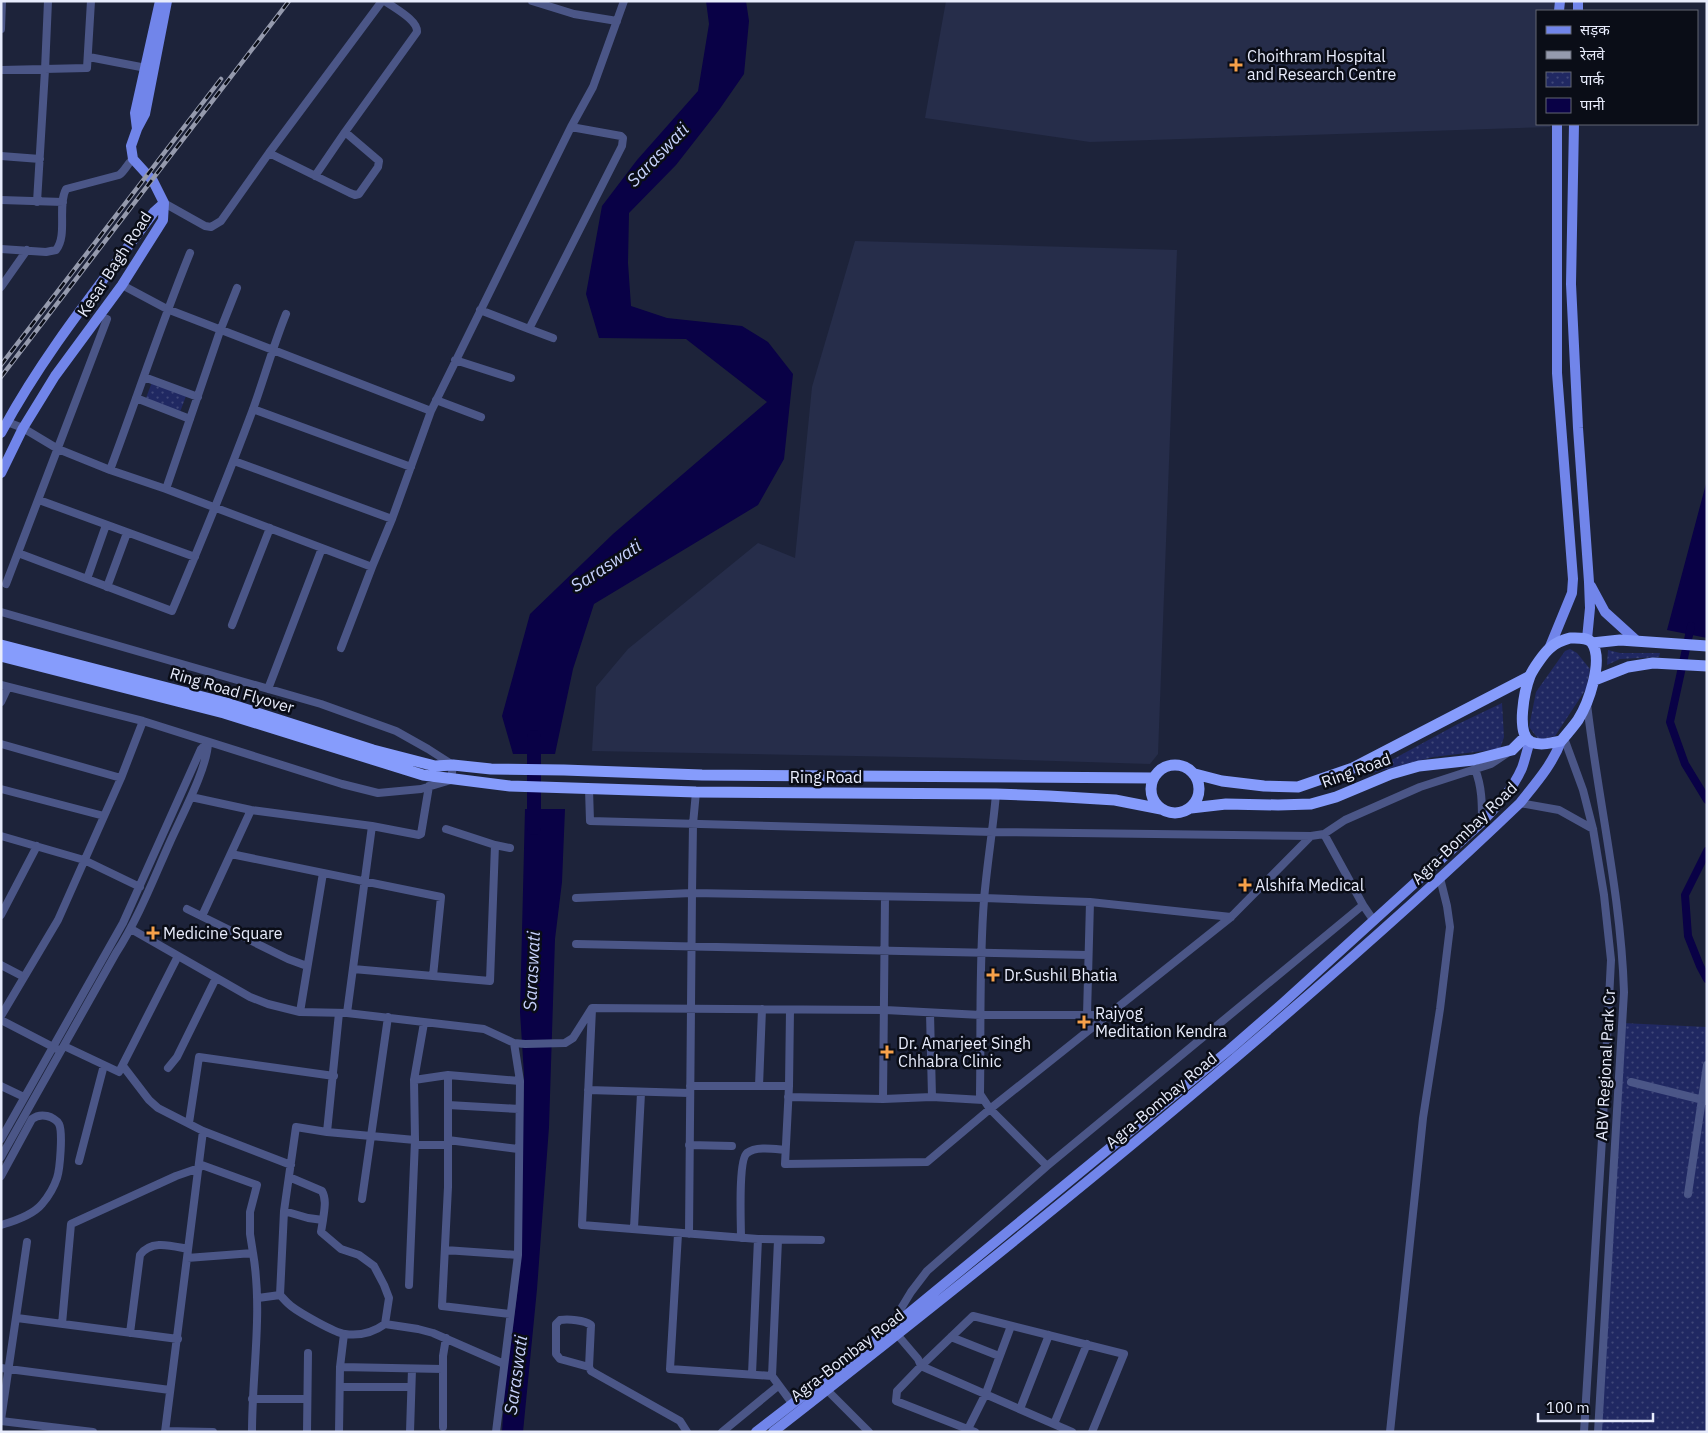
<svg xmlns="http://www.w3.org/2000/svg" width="1708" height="1433" viewBox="0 0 1708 1433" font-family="'IBM Plex Sans','Noto Sans Devanagari',sans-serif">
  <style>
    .built { fill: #262d4a }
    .park { fill: url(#park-dots) }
    .water { fill: #090146 }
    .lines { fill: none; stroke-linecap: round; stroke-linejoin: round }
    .canal { stroke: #090146; stroke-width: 8 }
    .river { stroke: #090146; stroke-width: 14 }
    .minor { stroke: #4b5687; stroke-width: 8 }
    .major { stroke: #7185ea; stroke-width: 10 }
    .highway { stroke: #869cfc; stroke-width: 11 }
    .rail-casing { stroke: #959aad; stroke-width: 4.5 }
    .rail { stroke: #0a0d17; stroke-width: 2.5; stroke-dasharray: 8; stroke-linecap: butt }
    .poi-dot { fill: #f7a14a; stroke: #0a0d17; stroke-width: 2 }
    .labels { text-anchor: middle; stroke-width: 5; stroke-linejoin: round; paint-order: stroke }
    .poi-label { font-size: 16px; fill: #e8ecfc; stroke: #0a0d17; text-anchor: start }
    .street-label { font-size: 16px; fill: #e8ecfc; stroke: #0a0d17 }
    .water-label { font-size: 18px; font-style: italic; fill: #c7d2fc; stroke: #0a0d17 }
  </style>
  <defs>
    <pattern id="park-dots" width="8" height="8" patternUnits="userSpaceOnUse" patternTransform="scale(1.25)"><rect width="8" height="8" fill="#202862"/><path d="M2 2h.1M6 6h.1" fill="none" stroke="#404779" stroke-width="1.8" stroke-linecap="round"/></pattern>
  </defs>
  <rect width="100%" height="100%" fill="#1d233a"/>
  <!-- built -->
  <path class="built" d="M 946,1 L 1555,1 L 1555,11 L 1537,11 L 1537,124 L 1550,124 L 1550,127 L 1090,142 L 925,118 Z
    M 855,241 L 1177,250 L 1158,754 L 1150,764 L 961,758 L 592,751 L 596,687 L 628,649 L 758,543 L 795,558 L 812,387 Z"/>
  <!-- park -->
  <path class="park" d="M 152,382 L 186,396 L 180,412 L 146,398 Z
    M 1570,649 L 1577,653 L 1590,669 L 1586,689 L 1555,736 L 1539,740 L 1529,727 L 1536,692 L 1565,651 Z
    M 1608,650 L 1620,653 L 1660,653 L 1659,657 L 1620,659 L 1607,665 Z
    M 1502,703 L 1504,737 L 1500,749 L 1433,757 L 1364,775 L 1456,725 Z
    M 1622,1023 L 1707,1027 L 1707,1432 L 1598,1432 Z"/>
  <!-- water -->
  <path class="water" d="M 706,1 L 746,1 L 749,21 L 744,74 L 719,110 L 676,165 L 629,213 L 628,263 L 631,306 L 667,318 L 742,326 L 768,342 L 793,374 L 784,459 L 758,505 L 594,604 L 573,669 L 555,754 L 513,754 L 502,716 L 530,614 L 613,534 L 767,402 L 686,339 L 599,338 L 586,294 L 602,206 L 637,160 L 698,91 L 709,24 Z
    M 1707,480 L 1707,638 L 1667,630 Z
    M 525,809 L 565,809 L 562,882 L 555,939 L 549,1127 L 537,1289 L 523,1432 L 502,1432 L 505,1385 L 518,1287 L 521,1211 L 524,1074 L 520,1012 Z"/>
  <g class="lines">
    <!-- canal -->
    <path class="canal" d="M 1691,626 L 1670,722 L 1685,764 L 1707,800
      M 1707,851 L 1685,895 L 1688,936 L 1700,966 L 1707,979"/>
    <!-- river -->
    <path class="river" d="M 534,828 L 534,737"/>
    <!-- minor -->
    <path class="minor" d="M 532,1 L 574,14 L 617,21
      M 1,29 L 2,1
      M 89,57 L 146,68
      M 1,70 L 87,68 L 91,1
      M 269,153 L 350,193 L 355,195 L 359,194 L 378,167 L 379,161 L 345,132
      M 1,156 L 40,159
      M 315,176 L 345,132 L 417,32 C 418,20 394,8 385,1
      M 1,200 L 63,202
      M 37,202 L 45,70 L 48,1
      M 164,203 L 205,226 L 211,227 L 221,221 L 269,153 L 382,1
      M 1,249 L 46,252 L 56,250 C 68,235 57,206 66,189 L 119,175 C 125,171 127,164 133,159
      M 122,285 L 167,309 L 431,411
      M 1,287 L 27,250
      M 480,310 L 529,329 L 622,146 L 623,138 L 621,136 L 571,127
      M 529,329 L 553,338
      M 455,360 L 511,378
      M 144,377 L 198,397
      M 136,398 L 190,419
      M 436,400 L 481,417
      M 253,409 L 411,467
      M 7,422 L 23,428 L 58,449 L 110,470 L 166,489 L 372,567 L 392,519 L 431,411 L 571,127 L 593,87 L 624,1
      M 234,461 L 392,519
      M 110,470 C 137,398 161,324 190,253
      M 166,489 L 220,331 L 237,288
      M 39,500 L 195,557
      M 18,553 L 172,611 C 200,545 227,479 252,412 C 264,379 273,346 286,314
      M 87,579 L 106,525
      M 6,584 L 107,319
      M 107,587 L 127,533
      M 1,612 L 321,704 L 396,731 L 428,749 L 453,765 L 451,780 L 421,789 L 378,793 L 342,784 L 143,721 L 1,685
      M 232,625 L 270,528
      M 341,648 L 372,567
      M 268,689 L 322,548
      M 1,702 L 8,687
      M 1587,704 C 1598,800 1621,895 1624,992 L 1598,1432
      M 1564,738 L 1583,790 L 1593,829 L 1604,895 L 1611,960 L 1602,1139 L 1584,1432
      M 1,744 L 121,778
      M 1475,769 C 1482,787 1482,803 1482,822
      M 1,789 L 104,816
      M 589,789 L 590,821 L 993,832 L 1311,836
      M 996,794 C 993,829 987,864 984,900 C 979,964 981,1029 980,1094 L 990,1109 L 1047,1166
      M 191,797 L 251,810 L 372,826 L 419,835 L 421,834 L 429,786
      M 1520,803 L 1559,810 L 1593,829
      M 446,829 L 495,845 L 510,848
      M 1,836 L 84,860 L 140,887
      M 231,854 L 441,897 L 433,976
      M 576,898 L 692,893 L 984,898 L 1090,902 L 1231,917
      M 1363,905 L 1374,921
      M 187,909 L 288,959 L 307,966
      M 1,915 L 37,846
      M 202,916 L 251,810
      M 131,929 L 250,997 L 268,1004 L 300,1012 L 347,1013 L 484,1029 L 514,1043 L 525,1044 L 565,1043 L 573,1038 L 592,1008 L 885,1010 L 981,1015 L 1110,1015
      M 576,944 L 1088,955
      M 1,965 L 24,977
      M 353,969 L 490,981 L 495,845
      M 592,1009 L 582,1225 L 758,1239 L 821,1240
      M 790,1010 L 789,1086 L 785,1164 L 927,1162 L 990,1109 L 1231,917 L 1311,836 L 1324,834 L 1345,820 L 1420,787 L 1491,764 L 1506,754
      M 300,1012 L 323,873
      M 347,1013 L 372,826
      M 930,1013 L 932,1097
      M 1087,1015 L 1090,902
      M 1,1016 L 58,920 L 121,778 L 143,721
      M 1,1020 L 57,1049
      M 64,1046 L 119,1072 L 178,956
      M 123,1066 L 149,1100 L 158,1108 L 203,1131 L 291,1165
      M 168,1068 L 177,1057 L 216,978
      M 448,1075 L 448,1187 L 442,1306 L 510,1314
      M 414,1080 L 448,1075 L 520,1081
      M 1631,1082 L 1707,1101
      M 1,1086 L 24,1097
      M 690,1086 L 789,1086
      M 759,1086 L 762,1009
      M 588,1090 L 689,1093
      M 788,1097 L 883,1099 L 932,1097 L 983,1100
      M 883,1099 L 885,897
      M 448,1105 L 519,1109
      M 189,1123 L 199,1057 L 334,1076
      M 327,1132 L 339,1013
      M 1,1139 L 123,923 L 201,749 L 208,742
      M 448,1140 L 518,1149
      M 415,1145 L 448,1145
      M 689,1145 L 732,1146
      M 1,1157 L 116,953 C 138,919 153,880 170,842 C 181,817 208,767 208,742
      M 79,1161 L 104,1065
      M 1,1176 L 32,1119 C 36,1116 42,1115 47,1116 C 51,1117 57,1120 59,1124 C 63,1132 60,1169 57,1178 C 54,1187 48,1197 42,1204 C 33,1215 15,1221 1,1225
      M 289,1177 L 322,1191 C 327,1200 324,1211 323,1220
      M 1688,1194 L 1707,1065
      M 362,1199 L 388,1017
      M 634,1228 L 641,1093
      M 678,1234 L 670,1369 L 772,1376
      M 689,1234 L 692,893 L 693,824 L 696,792
      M 741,1238 C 741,1224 738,1160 747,1153 C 756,1146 774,1149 785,1150
      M 778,1240 L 772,1376 L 792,1403
      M 445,1250 L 518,1255
      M 187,1258 L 253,1253 L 250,1234 L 250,1212 L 257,1185 L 199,1164
      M 409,1285 L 415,1140 L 414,1080 L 424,1023
      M 280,1295 L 284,1211
      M 258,1298 L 280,1295 C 283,1298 287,1303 291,1306 C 300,1313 335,1333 345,1334 C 360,1336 374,1332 385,1324 L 389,1298 L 384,1285 L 374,1266 L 359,1255 L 341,1249 L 321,1232 L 323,1220 L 308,1218 L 284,1211 L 296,1127 L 327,1132 L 415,1140
      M 17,1318 L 178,1339
      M 62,1324 L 71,1224 L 176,1176 L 199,1168
      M 385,1324 L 418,1329 L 433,1333 L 504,1364
      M 891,1325 L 911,1292 L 927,1271 L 1047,1166 L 1363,905 L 1324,834
      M 895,1332 L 918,1359 L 921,1366 L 1072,1432
      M 130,1333 L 140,1255 C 151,1239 172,1246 188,1249
      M 951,1337 L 999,1356
      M 340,1367 L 443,1369 L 443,1427
      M 589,1367 L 560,1359 L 556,1354 L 556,1324 L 560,1320 C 569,1319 584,1320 591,1325 L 589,1367 L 591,1371 L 680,1421 L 687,1432
      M 1,1368 L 170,1390
      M 443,1369 L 443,1356 L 446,1338
      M 752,1374 L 758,1239
      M 340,1387 L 411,1387
      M 827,1390 L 869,1432
      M 252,1399 L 307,1399
      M 1020,1409 L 1049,1335
      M 1,1420 L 27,1242
      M 1,1421 L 93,1432
      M 1054,1424 L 1087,1344
      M 968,1429 L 986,1393 L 1011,1326
      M 165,1431 L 213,1432
      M 165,1432 L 203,1131
      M 252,1432 C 252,1372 263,1312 253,1253
      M 307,1432 L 308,1353
      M 339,1432 L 340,1367 L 344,1334
      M 410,1432 L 412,1369
      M 496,1432 L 518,1255 L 520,1081 L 514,1043
      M 722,1432 L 778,1386
      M 975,1432 L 896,1401 L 897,1391 L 921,1366 L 973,1316 L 1124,1354 L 1092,1432
      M 1390,1432 L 1423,1118 L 1440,1009 L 1450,927 L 1447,906 L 1440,878"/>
    <!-- major -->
    <path class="major" d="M 1559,11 L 1560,1
      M 1578,11 L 1578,1
      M 1574,124 L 1571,284 L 1578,428 L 1589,582 L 1590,608 L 1587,639
      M 137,129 L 145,114 L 167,1
      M 1,433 C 44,353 100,285 154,212 L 164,203
      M 1,473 L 23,428 L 55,376 L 122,285 L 163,220 L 164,203 L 153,181 L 133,159 L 131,146 L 137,129 L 135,113 L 160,1
      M 1591,586 L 1605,612 L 1637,641
      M 1549,649 L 1572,593 L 1573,579 L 1557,373 L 1557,124
      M 756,1432 L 887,1331 L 1229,1050 L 1283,1003 L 1482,822 C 1497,806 1513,789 1522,768 C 1525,760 1527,750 1530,741
      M 773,1432 C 918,1319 1061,1205 1201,1087 C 1310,995 1417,902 1520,803 C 1535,784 1553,764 1561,741"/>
    <!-- highway -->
    <path class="highway" d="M 1570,638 C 1577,638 1588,637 1592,643 C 1604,661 1588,704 1578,720 C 1573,727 1567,734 1561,741 C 1551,743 1540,746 1531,742 C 1515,734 1525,689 1530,676 C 1533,669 1544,653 1550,648 C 1556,642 1563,640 1570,638 Z
      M 1592,643 L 1620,640 L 1707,646
      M 1,645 L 226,703 L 373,750 L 435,766 L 453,765 L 491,769 L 564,770 L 702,775 L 1153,778
      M 1,656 L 224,713 L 423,775 L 510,786 L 696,792 L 996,794 L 1049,796 L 1115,800 L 1161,809
      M 1595,680 L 1628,667 L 1653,663 L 1707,666
      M1151 789a24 24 0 1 1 48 0a24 24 0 1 1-48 0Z
      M 1195,774 L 1222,781 L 1264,786 L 1298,787 L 1353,768 L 1530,676
      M 1191,808 L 1226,804 L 1278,805 L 1311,804 L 1336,797 L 1391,774 L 1419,766 L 1473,760 L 1512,750 L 1525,737"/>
    <!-- rail casing -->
    <g class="rail-casing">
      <path id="rail" d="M 1,365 L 221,79
        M 1,377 L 289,1"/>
    </g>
    <!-- rail -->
    <use href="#rail" class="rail"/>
  </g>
  <!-- markers -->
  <g class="poi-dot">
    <path d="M1233.5 57.5h5v5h5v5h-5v5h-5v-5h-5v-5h5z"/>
    <path d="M1242.5 877.5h5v5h5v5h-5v5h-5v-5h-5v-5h5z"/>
    <path d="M150.5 925.5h5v5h5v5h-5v5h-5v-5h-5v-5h5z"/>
    <path d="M990.5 967.5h5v5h5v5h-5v5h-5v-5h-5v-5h5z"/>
    <path d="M1081.5 1014.5h5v5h5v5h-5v5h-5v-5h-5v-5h5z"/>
    <path d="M884.5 1044.5h5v5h5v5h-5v5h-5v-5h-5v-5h5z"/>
  </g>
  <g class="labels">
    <!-- poi labels -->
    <g class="poi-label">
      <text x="1247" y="62">Choithram Hospital<tspan x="1247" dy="18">and Research Centre</tspan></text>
      <text x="1255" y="891">Alshifa Medical</text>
      <text x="163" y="939">Medicine Square</text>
      <text x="1004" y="981">Dr.Sushil Bhatia</text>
      <text x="1095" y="1019">Rajyog<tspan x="1095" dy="18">Meditation Kendra</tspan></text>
      <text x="898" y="1049">Dr. Amarjeet Singh<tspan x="898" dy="18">Chhabra Clinic</tspan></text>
    </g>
    <!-- street labels -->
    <g class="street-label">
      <text transform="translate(114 264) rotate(-57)" y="6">Kesar Bagh Road</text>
      <text transform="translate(232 690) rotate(16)" y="6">Ring Road Flyover</text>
      <text transform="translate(1356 770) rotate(-20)" y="6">Ring Road</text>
      <text x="826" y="783">Ring Road</text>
      <text transform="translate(1464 833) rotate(-44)" y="6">Agra-Bombay Road</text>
      <text transform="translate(1605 1065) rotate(-87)" y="6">ABV Regional Park Cr</text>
      <text transform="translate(1161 1100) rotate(-40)" y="6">Agra-Bombay Road</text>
      <text transform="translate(847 1355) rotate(-38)" y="6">Agra-Bombay Road</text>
    </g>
    <!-- water labels -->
    <g class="water-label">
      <text transform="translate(658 155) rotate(-46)" y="6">Saraswati</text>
      <text transform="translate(606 566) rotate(-33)" y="6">Saraswati</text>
      <text transform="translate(532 971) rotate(-87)" y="6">Saraswati</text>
      <text transform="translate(516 1375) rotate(-82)" y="6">Saraswati</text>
    </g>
  </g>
  <!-- border -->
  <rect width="1708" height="1433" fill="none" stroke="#e8ecfc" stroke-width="5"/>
  <!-- legend -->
  <rect x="1536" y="10" width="162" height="115" fill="#0a0d17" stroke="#636673"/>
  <rect x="1546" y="26" width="25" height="8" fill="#7185ea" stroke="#636673"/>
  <text x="1580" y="35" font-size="15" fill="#e8ecfc">सड़क</text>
  <rect x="1546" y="51" width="25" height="8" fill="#959aad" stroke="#636673"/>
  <text x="1580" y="60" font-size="15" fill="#e8ecfc">रेलवे</text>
  <rect x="1546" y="72" width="25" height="15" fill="url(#park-dots)" stroke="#636673"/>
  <text x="1580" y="85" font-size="15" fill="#e8ecfc">पार्क</text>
  <rect x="1546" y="98" width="25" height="15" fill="#090146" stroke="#636673"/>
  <text x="1580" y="110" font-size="15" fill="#e8ecfc">पानी</text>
  <!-- scale -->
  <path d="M1538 1413v8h115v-8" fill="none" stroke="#e8ecfc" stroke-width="2.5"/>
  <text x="1546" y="1413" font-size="15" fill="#e8ecfc" stroke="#0a0d17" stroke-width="4" paint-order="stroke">100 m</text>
</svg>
